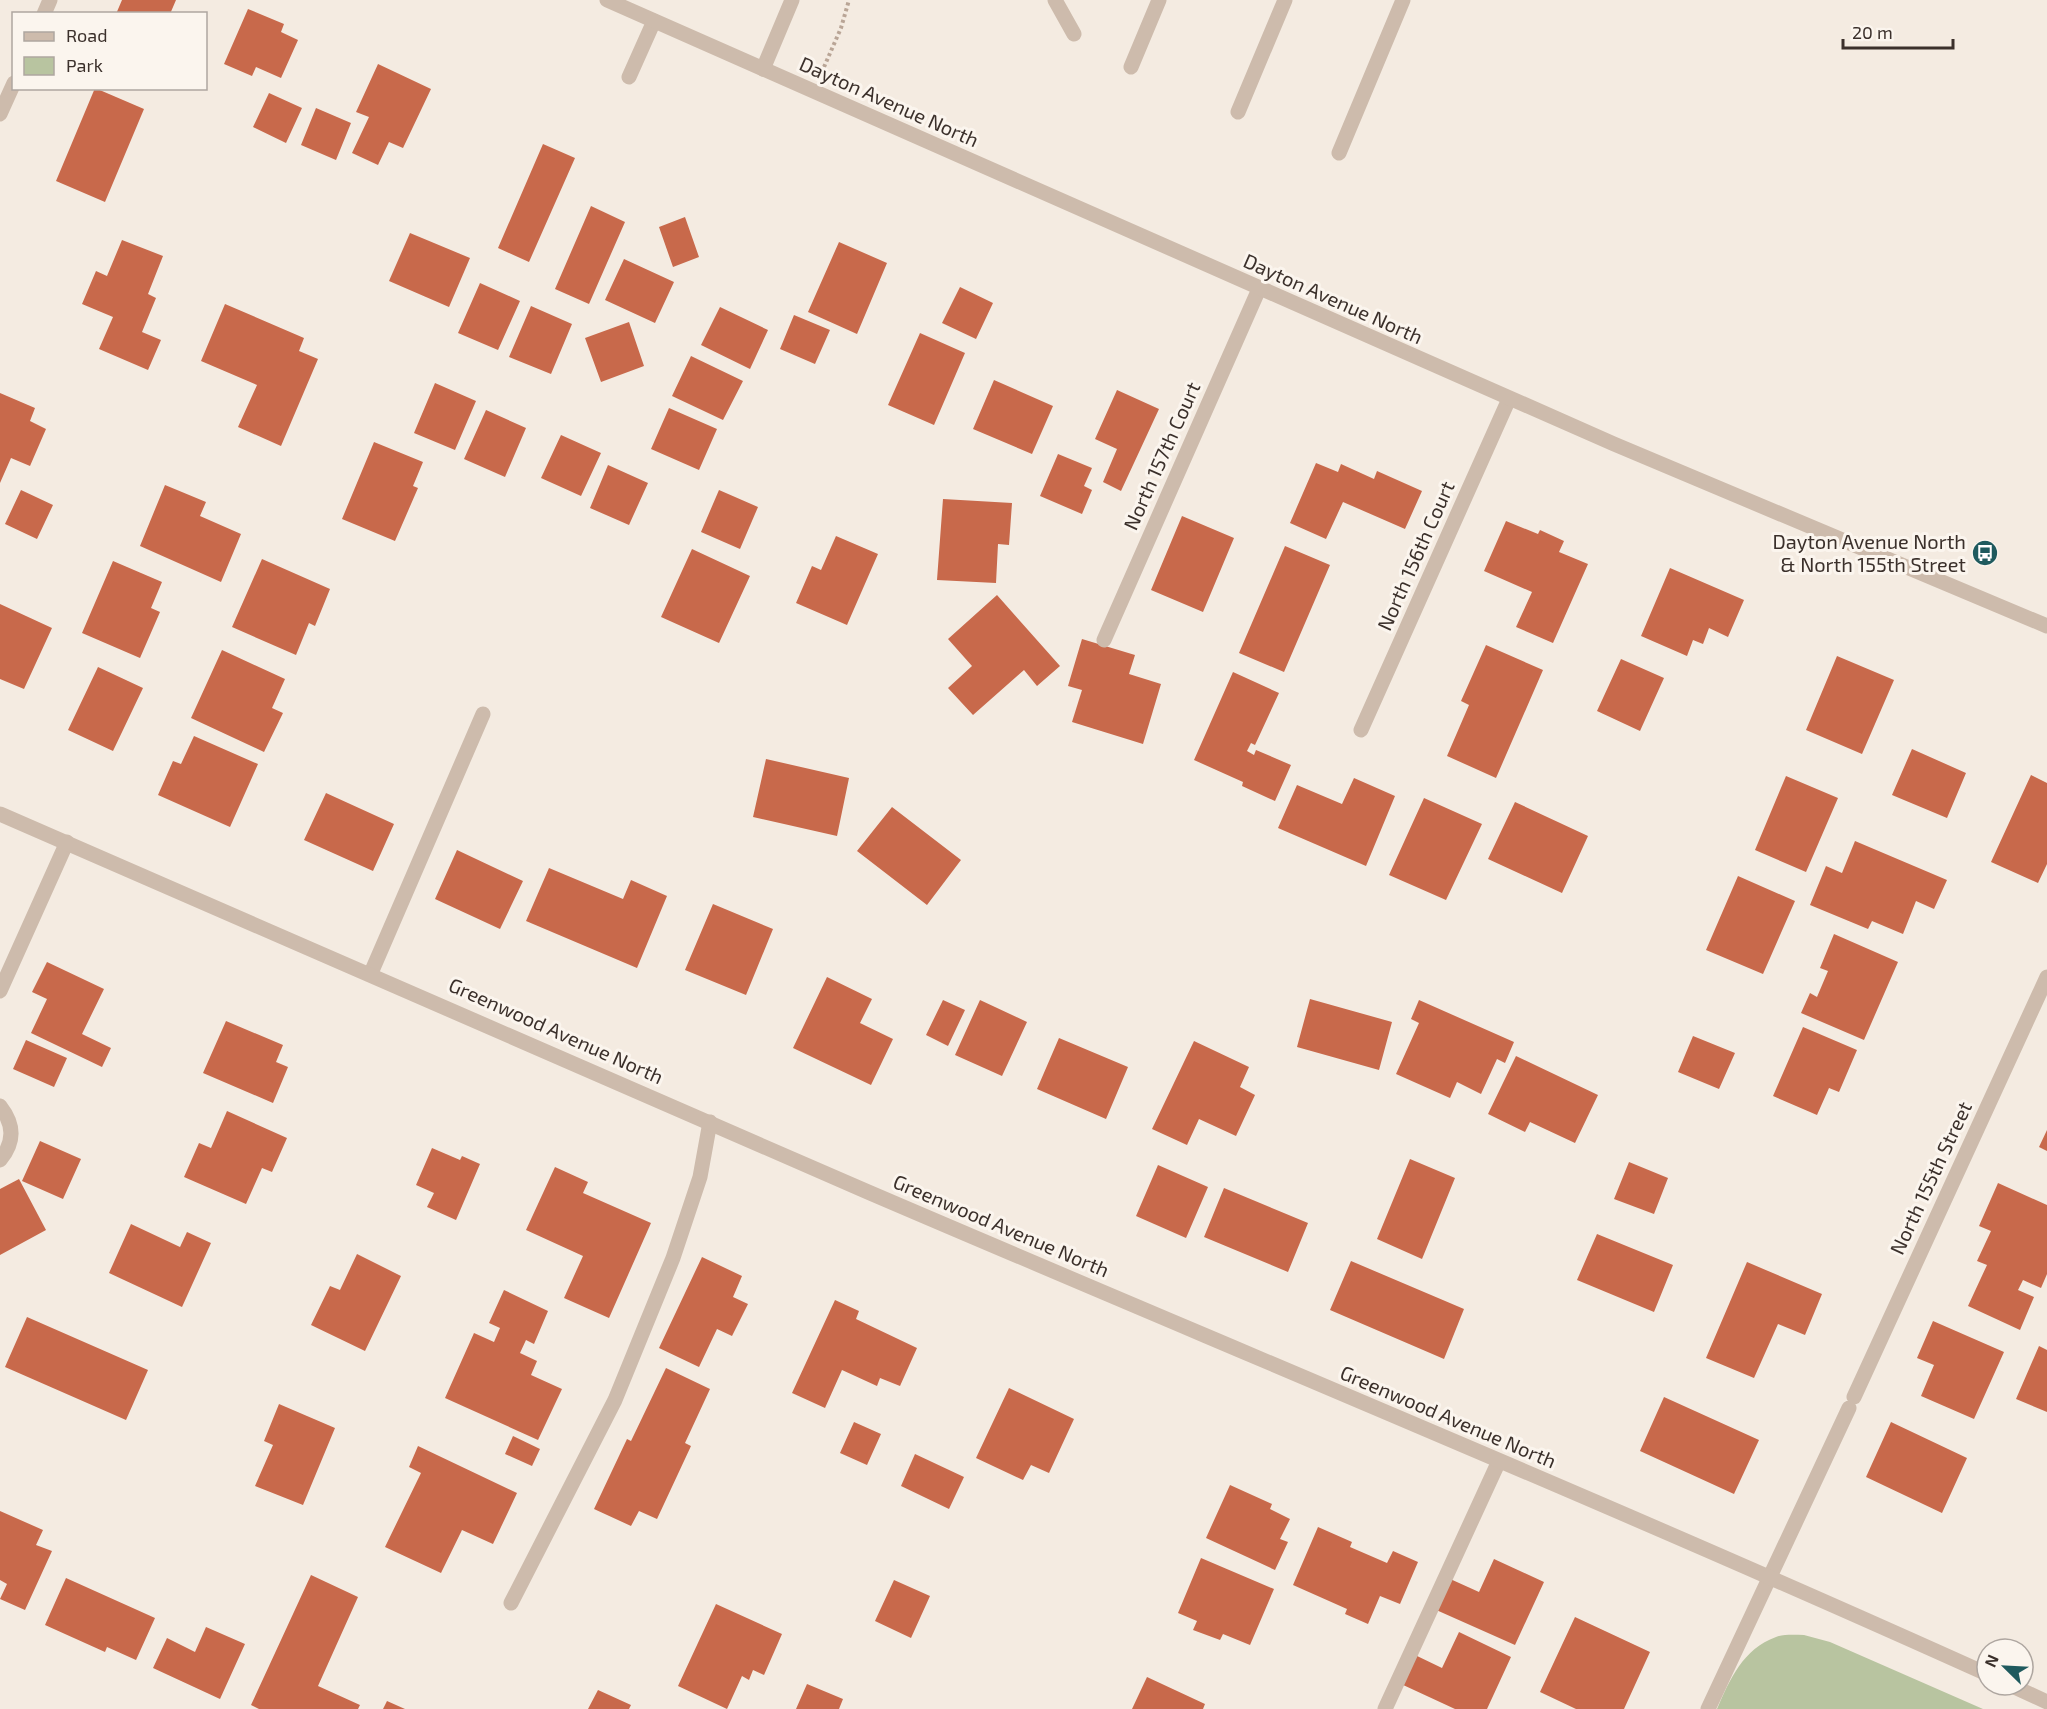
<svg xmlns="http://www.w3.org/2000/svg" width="2047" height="1709" viewBox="0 0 2047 1709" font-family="'Exo 2',sans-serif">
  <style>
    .green { fill: #b8c4a0 }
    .building { fill: #c8694b }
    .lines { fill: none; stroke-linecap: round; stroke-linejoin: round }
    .path { stroke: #b9a596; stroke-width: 4; stroke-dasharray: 3 3; stroke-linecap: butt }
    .service { stroke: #cdbbac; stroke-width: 15 }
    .minor { stroke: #cdbbac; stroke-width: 15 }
    .tertiary { stroke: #cdbbac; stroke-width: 15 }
    .labels { text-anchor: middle; stroke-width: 6; stroke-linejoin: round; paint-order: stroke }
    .street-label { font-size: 20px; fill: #3b302b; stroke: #fbf5ee }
    .poi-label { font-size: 20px; fill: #3b302b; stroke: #fbf5ee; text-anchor: end }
  </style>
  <rect width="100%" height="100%" fill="#f4ebe1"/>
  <!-- green -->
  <path class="green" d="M 1804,1635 L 1830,1642 L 1983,1709 L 1717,1709 C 1730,1679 1743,1649 1776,1637 C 1784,1634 1795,1635 1804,1635 Z"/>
  <!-- building -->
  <path class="building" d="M 122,0 L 176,0 L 170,14 L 116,14 Z
    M 248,9 L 284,24 L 281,32 L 298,40 L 281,78 L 256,67 L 252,76 L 224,64 Z
    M 378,64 L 431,89 L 403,148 L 389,142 L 378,165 L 352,153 L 369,117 L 356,112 Z
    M 95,88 L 144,109 L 105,202 L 56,181 Z
    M 269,93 L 302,108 L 286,143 L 253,127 Z
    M 316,108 L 351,123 L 336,160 L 301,145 Z
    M 543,144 L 575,158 L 529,262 L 498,248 Z
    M 591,206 L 625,222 L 589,304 L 555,289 Z
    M 685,217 L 699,257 L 673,267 L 659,227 Z
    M 410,233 L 470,258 L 449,307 L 389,281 Z
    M 122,240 L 163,256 L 148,294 L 156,298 L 142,332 L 161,340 L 148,370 L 99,349 L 113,317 L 82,304 L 96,271 L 107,276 Z
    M 839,242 L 887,263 L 857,334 L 808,312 Z
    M 624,259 L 674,282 L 655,323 L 605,300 Z
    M 480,283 L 520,301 L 498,350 L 458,333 Z
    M 960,287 L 993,303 L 976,339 L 942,323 Z
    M 225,304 L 304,338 L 299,351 L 318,359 L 281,446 L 238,427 L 257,385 L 201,361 Z
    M 531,306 L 572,324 L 551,374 L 509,357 Z
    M 720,307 L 768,330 L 750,369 L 701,345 Z
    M 794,315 L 830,330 L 815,364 L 780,349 Z
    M 629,322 L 644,366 L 601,382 L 585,338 Z
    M 920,333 L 965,353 L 934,425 L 888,405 Z
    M 691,356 L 743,381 L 723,420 L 672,396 Z
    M 994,380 L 1053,406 L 1032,454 L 973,429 Z
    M 435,383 L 476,401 L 455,450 L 414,433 Z
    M 1117,390 L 1159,409 L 1121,491 L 1103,482 L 1117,449 L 1095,439 Z
    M 0,393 L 35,408 L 30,421 L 46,429 L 30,466 L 11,458 L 0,483 Z
    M 669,408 L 717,429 L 699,470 L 651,449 Z
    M 486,410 L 526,428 L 505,477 L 464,459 Z
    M 561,435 L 601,453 L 581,496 L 541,478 Z
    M 374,442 L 423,462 L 413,486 L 418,488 L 395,541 L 342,519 Z
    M 1058,454 L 1092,468 L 1084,486 L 1092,490 L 1082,514 L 1040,496 Z
    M 1316,463 L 1338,472 L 1341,464 L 1374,479 L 1377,471 L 1422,491 L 1405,529 L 1343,502 L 1326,539 L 1290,523 Z
    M 608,465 L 648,483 L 629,525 L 590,508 Z
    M 165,485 L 206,502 L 200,516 L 241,534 L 221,582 L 140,546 Z
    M 21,490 L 53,505 L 37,539 L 5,524 Z
    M 719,490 L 758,507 L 740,549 L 701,532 Z
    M 943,499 L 1012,503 L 1009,545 L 998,544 L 996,583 L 937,580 Z
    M 1182,516 L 1234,538 L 1203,612 L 1151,590 Z
    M 1506,521 L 1538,534 L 1540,530 L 1564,541 L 1559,552 L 1588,564 L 1553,643 L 1516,627 L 1532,592 L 1484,571 Z
    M 836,536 L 878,554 L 847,625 L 796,603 L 812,566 L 821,570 Z
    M 1285,546 L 1330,565 L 1284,672 L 1239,653 Z
    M 692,549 L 750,576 L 719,643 L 661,617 Z
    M 262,559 L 330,589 L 315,626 L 309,623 L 296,655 L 232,627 Z
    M 113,561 L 162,582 L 151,608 L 160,612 L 140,658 L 82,633 Z
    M 1670,568 L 1744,600 L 1728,637 L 1709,628 L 1703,644 L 1693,640 L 1687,656 L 1641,636 Z
    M 997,595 L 1060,666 L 1037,686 L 1024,670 L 973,715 L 948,688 L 972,666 L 948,639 Z
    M 0,604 L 52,628 L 24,689 L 0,679 Z
    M 1082,639 L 1135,655 L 1129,674 L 1161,684 L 1143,744 L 1072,722 L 1082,690 L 1068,686 Z
    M 1486,645 L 1543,670 L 1496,778 L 1447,756 L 1469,705 L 1461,701 Z
    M 222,650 L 285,679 L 272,708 L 283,713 L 264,752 L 191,718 Z
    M 1837,656 L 1894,680 L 1862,754 L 1806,730 Z
    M 1621,659 L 1664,678 L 1640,731 L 1597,711 Z
    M 98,667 L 143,688 L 113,751 L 68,730 Z
    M 1233,672 L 1279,693 L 1255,745 L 1251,743 L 1247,751 L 1254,755 L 1256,750 L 1291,765 L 1275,801 L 1242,786 L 1243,782 L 1194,760 Z
    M 194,736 L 258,764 L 230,827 L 158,795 L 173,761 L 181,764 Z
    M 1912,749 L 1966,773 L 1947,818 L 1892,795 Z
    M 766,759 L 849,778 L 837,836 L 753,817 Z
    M 2031,775 L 2047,783 L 2047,864 L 2038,883 L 1991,862 Z
    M 1786,776 L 1838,798 L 1806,872 L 1755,850 Z
    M 1354,778 L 1395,796 L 1366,866 L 1278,828 L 1297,785 L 1342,804 Z
    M 326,793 L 394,824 L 373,871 L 304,840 Z
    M 1424,798 L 1482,824 L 1446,900 L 1389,875 Z
    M 1515,802 L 1588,836 L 1562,893 L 1488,859 Z
    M 892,807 L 961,860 L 927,905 L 857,851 Z
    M 1855,841 L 1947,880 L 1934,909 L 1916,901 L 1903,934 L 1872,921 L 1868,929 L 1810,905 L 1826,866 L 1842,873 Z
    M 457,850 L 523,881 L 500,929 L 435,899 Z
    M 549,868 L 623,899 L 631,880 L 667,896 L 637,968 L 526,921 Z
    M 1738,876 L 1795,901 L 1763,974 L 1706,950 Z
    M 713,904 L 773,929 L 746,995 L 685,970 Z
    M 1834,934 L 1898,962 L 1864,1040 L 1801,1013 L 1810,993 L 1817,997 L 1828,971 L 1820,968 Z
    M 47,962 L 104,989 L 82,1034 L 111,1048 L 102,1067 L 31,1033 L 47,999 L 32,992 Z
    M 827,977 L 872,999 L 860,1023 L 893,1039 L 871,1085 L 793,1048 Z
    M 1310,999 L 1392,1022 L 1379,1070 L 1297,1047 Z
    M 943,1000 L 965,1010 L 948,1046 L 926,1035 Z
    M 980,1000 L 1027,1022 L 1002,1076 L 955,1055 Z
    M 1419,1000 L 1514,1042 L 1505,1063 L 1497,1059 L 1481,1094 L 1457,1082 L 1450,1098 L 1396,1074 L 1419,1023 L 1411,1019 Z
    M 226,1021 L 283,1045 L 276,1062 L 288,1067 L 273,1103 L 203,1073 Z
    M 1803,1027 L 1857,1050 L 1839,1092 L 1829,1088 L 1817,1115 L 1773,1096 Z
    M 1693,1036 L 1735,1053 L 1719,1089 L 1678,1072 Z
    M 1059,1038 L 1128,1067 L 1106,1119 L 1037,1089 Z
    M 26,1040 L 67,1058 L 54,1087 L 13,1069 Z
    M 1194,1041 L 1249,1067 L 1240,1087 L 1255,1095 L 1236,1136 L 1199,1119 L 1187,1145 L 1152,1129 Z
    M 1516,1056 L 1598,1095 L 1575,1143 L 1530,1122 L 1525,1132 L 1488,1114 Z
    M 227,1111 L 287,1138 L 272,1172 L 262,1168 L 246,1204 L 184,1177 L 199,1143 L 211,1148 Z
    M 2047,1130 L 2047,1151 L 2039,1147 Z
    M 40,1141 L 81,1159 L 63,1199 L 22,1181 Z
    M 432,1148 L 460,1160 L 462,1156 L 480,1164 L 456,1220 L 427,1207 L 434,1193 L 416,1185 Z
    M 1410,1159 L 1455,1178 L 1422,1259 L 1377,1239 Z
    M 1629,1162 L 1668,1178 L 1654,1214 L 1614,1199 Z
    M 1158,1165 L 1208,1187 L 1186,1238 L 1136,1216 Z
    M 555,1167 L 588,1182 L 583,1193 L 651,1223 L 609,1318 L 564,1298 L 583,1256 L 526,1230 Z
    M 19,1179 L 46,1230 L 0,1255 L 0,1189 Z
    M 1998,1183 L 2047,1205 L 2047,1274 L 2041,1288 L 2023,1280 L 2018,1290 L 2034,1297 L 2020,1330 L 1968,1306 L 1987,1265 L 1977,1261 L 1991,1231 L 1979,1226 Z
    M 1224,1188 L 1308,1223 L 1288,1272 L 1204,1237 Z
    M 131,1224 L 180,1247 L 187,1232 L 211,1243 L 182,1307 L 109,1273 Z
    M 1597,1234 L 1673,1265 L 1654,1312 L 1577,1280 Z
    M 357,1254 L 401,1276 L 365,1351 L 311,1325 L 330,1286 L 340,1290 Z
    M 702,1257 L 742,1276 L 733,1297 L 748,1304 L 732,1336 L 717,1329 L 699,1367 L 659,1348 Z
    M 1351,1261 L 1464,1309 L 1444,1359 L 1330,1310 Z
    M 1747,1262 L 1822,1294 L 1805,1335 L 1778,1324 L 1754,1378 L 1706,1358 Z
    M 504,1290 L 548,1311 L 534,1344 L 526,1340 L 520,1353 L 537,1361 L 531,1375 L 562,1389 L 538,1440 L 445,1398 L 474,1333 L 494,1342 L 500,1328 L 489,1323 Z
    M 835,1300 L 859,1311 L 856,1319 L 917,1348 L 900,1386 L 880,1378 L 877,1386 L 842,1370 L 825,1408 L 792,1393 Z
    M 27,1317 L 148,1370 L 126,1420 L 5,1367 Z
    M 1933,1321 L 2004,1352 L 1974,1419 L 1921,1396 L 1934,1365 L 1917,1358 Z
    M 2039,1346 L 2047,1350 L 2047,1412 L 2016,1399 Z
    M 666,1368 L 710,1389 L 685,1443 L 691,1446 L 657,1519 L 639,1511 L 631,1526 L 594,1509 L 627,1439 L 631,1441 Z
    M 1009,1388 L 1074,1419 L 1049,1473 L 1031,1465 L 1023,1480 L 976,1458 Z
    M 1664,1397 L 1759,1440 L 1734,1494 L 1640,1451 Z
    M 279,1404 L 335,1428 L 303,1505 L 255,1486 L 273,1445 L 264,1441 Z
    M 854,1422 L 881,1434 L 867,1465 L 840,1453 Z
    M 1891,1422 L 1967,1458 L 1942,1513 L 1866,1477 Z
    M 513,1436 L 540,1449 L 532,1466 L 505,1454 Z
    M 418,1446 L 517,1493 L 493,1544 L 462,1530 L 441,1573 L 385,1547 L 421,1473 L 409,1467 Z
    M 915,1454 L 964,1477 L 949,1509 L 901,1486 Z
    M 1230,1485 L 1272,1504 L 1270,1509 L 1290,1519 L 1280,1539 L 1288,1542 L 1275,1570 L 1206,1538 Z
    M 0,1511 L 43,1530 L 36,1545 L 52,1551 L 25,1610 L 0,1599 L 7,1584 L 0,1580 Z
    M 1318,1527 L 1352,1542 L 1350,1547 L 1387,1563 L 1393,1551 L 1418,1562 L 1400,1604 L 1380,1596 L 1368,1624 L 1345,1614 L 1347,1609 L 1293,1585 Z
    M 1201,1558 L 1274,1589 L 1250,1645 L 1223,1634 L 1220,1640 L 1193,1630 L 1197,1621 L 1178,1613 Z
    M 1494,1559 L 1544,1582 L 1515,1645 L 1434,1609 L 1448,1578 L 1479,1592 Z
    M 311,1575 L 358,1597 L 318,1686 L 360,1705 L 358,1709 L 259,1709 L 251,1705 Z
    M 66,1578 L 155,1618 L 136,1660 L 107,1647 L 105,1652 L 45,1625 Z
    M 894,1580 L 930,1596 L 911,1638 L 875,1621 Z
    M 716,1604 L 782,1634 L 764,1675 L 753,1670 L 749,1680 L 742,1676 L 727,1709 L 678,1686 Z
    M 1575,1617 L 1650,1652 L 1624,1709 L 1576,1709 L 1540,1692 Z
    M 206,1627 L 245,1644 L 220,1699 L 153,1668 L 167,1638 L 195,1652 Z
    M 1459,1632 L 1511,1657 L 1487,1709 L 1455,1709 L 1401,1684 L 1415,1655 L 1442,1668 Z
    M 1147,1677 L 1205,1704 L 1203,1709 L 1132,1709 Z
    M 807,1684 L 843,1699 L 839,1709 L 796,1709 Z
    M 598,1690 L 631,1705 L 629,1709 L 588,1709 Z
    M 387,1701 L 405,1709 L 383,1709 Z"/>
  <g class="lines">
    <!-- path -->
    <path class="path" d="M 824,67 L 841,28 L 849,0"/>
    <!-- service -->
    <path class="service" d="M 1055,0 L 1074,34
      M 1131,67 L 1159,0
      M 763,69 L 792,0
      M 629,77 L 654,21
      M 1238,112 L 1285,0
      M 1339,153 L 1403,0
      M 371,973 L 483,714
      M 0,991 L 67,842
      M 0,1106 C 14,1124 15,1142 0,1160
      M 511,1603 L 615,1400 L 673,1258 L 700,1177 L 710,1122
      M 1385,1709 L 1499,1461"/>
    <!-- minor -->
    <path class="minor" d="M 1104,640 L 1259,289
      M 1361,730 L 1509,399
      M 1854,1397 L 2047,977
      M 1708,1709 L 1849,1408"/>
    <!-- tertiary -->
    <path class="tertiary" d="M 607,0 L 1614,444 L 2047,626
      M 44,14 L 50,0
      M 0,114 L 14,83
      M 0,814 C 290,938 578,1067 868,1192 C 1241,1352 1617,1507 1987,1674
      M 2010,1685 L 2047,1702"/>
  </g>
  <!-- icons -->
  <defs>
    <g id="bus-disc" transform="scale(1.35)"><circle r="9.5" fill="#1f5a5e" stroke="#fbf5ee"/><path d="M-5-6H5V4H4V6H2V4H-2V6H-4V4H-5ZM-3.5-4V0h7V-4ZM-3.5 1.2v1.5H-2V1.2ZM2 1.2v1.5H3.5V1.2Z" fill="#fff"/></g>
  </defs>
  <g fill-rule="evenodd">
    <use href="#bus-disc" x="1985" y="553"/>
  </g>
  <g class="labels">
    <!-- street labels -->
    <g class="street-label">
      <text transform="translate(889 102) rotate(24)" y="7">Dayton Avenue North</text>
      <text transform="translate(1333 299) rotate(24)" y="7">Dayton Avenue North</text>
      <text transform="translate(1162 456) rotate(-66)" y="7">North 157th Court</text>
      <text transform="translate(1416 556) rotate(-66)" y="7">North 156th Court</text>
      <text transform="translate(556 1031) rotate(24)" y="7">Greenwood Avenue North</text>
      <text transform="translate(1931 1178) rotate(-65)" y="7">North 155th Street</text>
      <text transform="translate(1001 1226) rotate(23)" y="7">Greenwood Avenue North</text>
      <text transform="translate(1448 1417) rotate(23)" y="7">Greenwood Avenue North</text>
    </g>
    <!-- poi labels -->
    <g class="poi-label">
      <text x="1966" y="549">Dayton Avenue North<tspan x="1966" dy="23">&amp; North 155th Street</tspan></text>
    </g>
  </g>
  <!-- legend -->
  <rect x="12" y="12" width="195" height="78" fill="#fbf5ee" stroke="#aea6a0" stroke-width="1.5"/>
  <rect x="24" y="32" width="30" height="9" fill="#cdbbac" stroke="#aea6a0" stroke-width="1.5"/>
  <text x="66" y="42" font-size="18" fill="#3b302b">Road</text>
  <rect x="24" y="57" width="30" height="18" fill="#b8c4a0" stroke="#aea6a0" stroke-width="1.5"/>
  <text x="66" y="72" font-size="18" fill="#3b302b">Park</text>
  <!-- north arrow -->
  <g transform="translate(2005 1667) rotate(294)"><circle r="28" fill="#fbf5ee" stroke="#aea6a0" stroke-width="1.5"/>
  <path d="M0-4.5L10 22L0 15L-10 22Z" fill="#1f5a5e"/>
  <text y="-9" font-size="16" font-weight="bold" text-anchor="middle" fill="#3b302b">N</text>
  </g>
  <!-- scale -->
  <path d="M1843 39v9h110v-9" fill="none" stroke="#3b302b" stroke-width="3"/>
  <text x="1852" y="39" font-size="18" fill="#3b302b" stroke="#fbf5ee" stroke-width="4.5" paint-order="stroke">20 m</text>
</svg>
